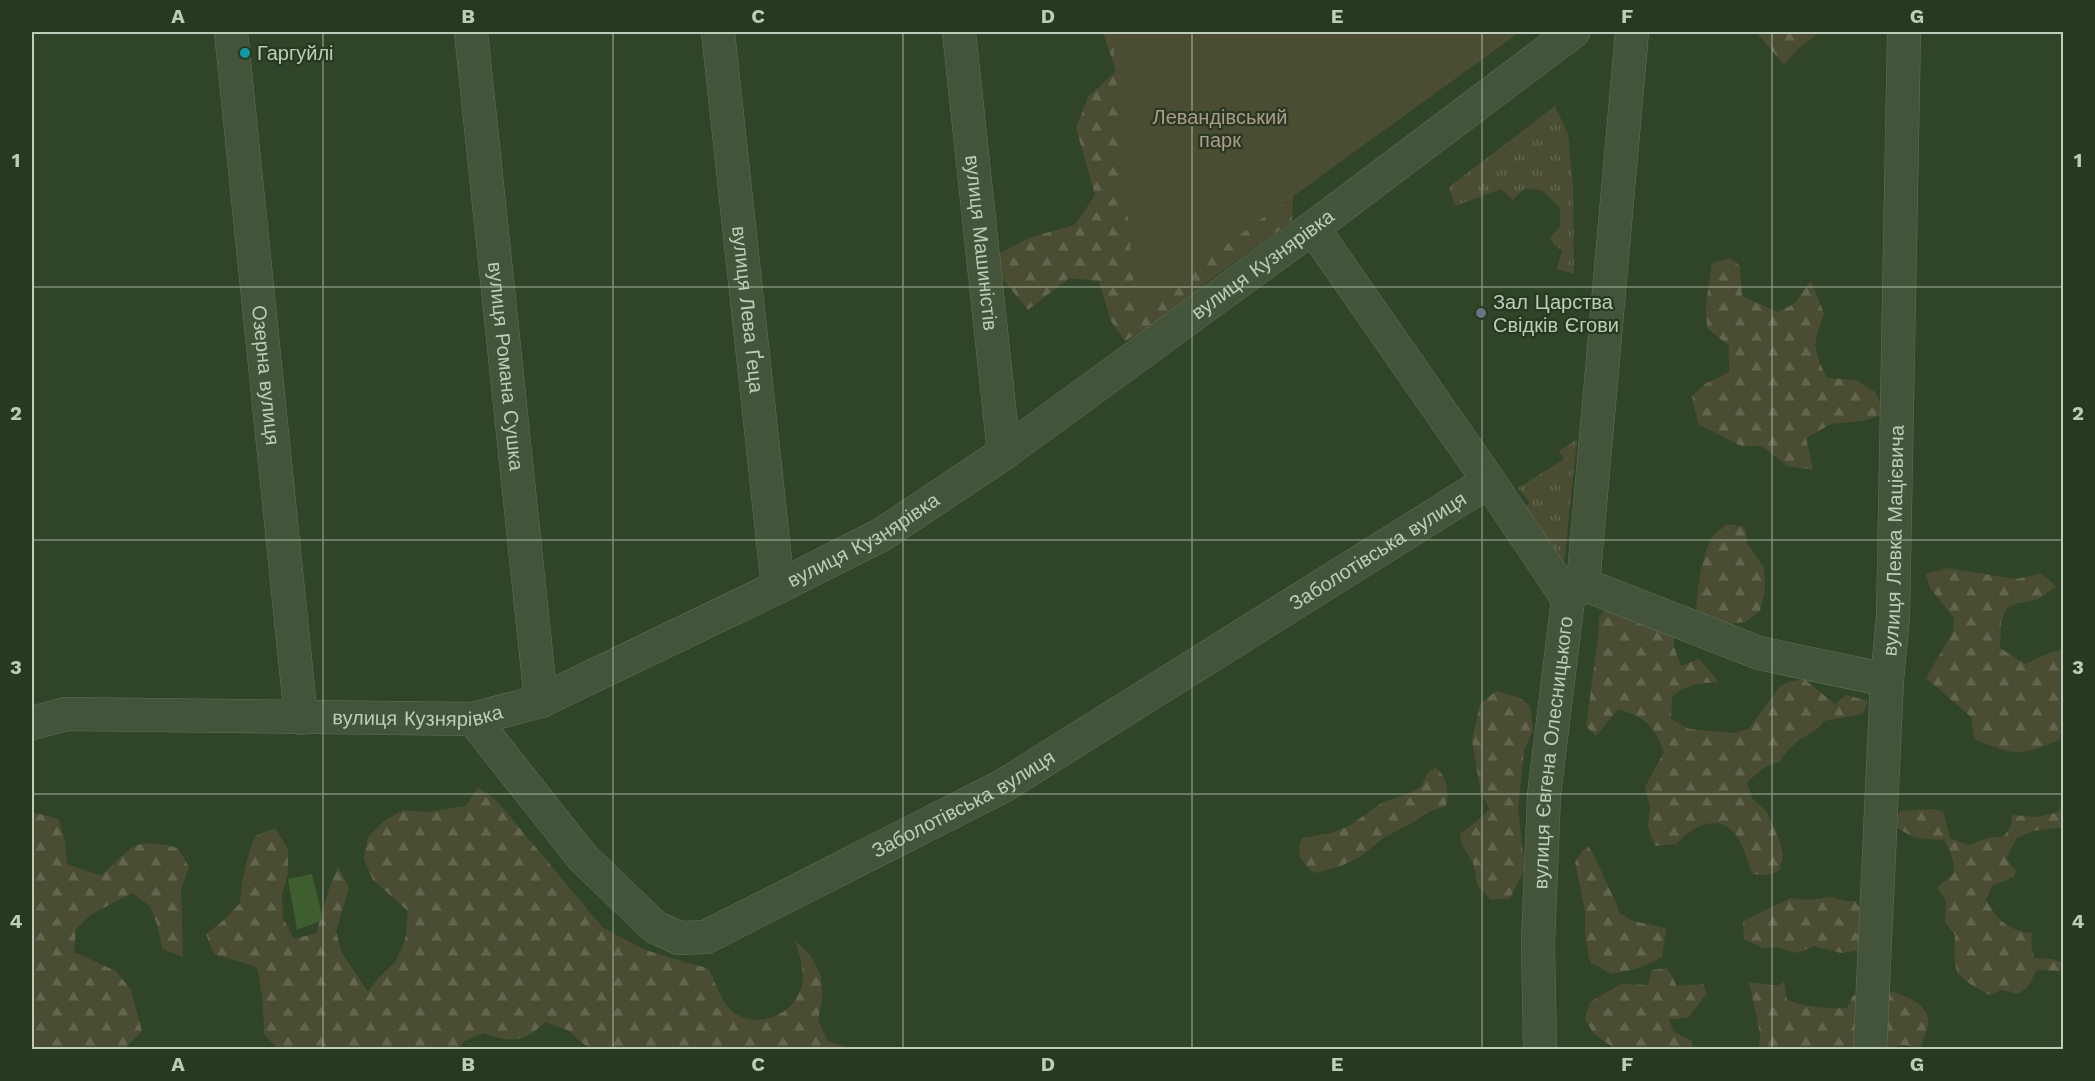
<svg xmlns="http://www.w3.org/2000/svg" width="2095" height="1081" viewBox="0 0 2095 1081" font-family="'Work Sans',sans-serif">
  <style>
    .grass { fill: url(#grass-tufts) }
    .forest { fill: url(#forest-firs) }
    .park { fill: #4b4d33 }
    .water { fill: #3e5e30 }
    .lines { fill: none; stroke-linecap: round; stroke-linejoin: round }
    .minor-casing { stroke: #60715a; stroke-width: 34 }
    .minor { stroke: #43543b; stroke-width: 33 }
    .grid { fill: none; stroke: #becdb9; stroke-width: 1.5; stroke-opacity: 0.55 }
    .culture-dot { fill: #0f9aa8; stroke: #273920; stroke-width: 2 }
    .worship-dot { fill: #6b7280; stroke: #273920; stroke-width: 2 }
    .labels { text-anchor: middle; stroke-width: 4.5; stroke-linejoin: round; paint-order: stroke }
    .poi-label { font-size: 20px; fill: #becdb9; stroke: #273920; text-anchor: start }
    .park-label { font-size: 20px; fill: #b1998d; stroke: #273920 }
    .street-label { font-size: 20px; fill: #becdb9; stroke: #273920 }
    .neatline { fill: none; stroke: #becdb9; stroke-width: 2 }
    .grid-label { font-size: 20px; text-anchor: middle; font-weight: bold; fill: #becdb9 }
  </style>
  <defs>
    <pattern id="grass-tufts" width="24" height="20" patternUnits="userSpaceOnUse" patternTransform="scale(1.5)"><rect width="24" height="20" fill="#4b4d33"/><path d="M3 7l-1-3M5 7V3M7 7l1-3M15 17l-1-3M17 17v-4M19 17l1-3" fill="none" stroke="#63654e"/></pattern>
    <pattern id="forest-firs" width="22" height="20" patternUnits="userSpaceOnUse" patternTransform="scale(1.5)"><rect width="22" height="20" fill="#4b4d33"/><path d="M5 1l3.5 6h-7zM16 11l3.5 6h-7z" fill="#63654e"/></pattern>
  </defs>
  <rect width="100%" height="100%" fill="#304427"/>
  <!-- grass -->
  <path class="grass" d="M 1555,106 L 1568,134 L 1573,185 L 1574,274 L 1557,269 L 1562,251 L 1549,239 L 1560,227 L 1560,208 L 1542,190 L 1524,189 L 1513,200 L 1501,189 L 1455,206 L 1449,187 Z
    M 1577,439 L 1564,564 L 1524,508 L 1530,502 L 1518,488 L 1564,459 L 1559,451 Z"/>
  <!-- forest -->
  <path class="forest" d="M 1103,32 L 1261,32 L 1294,180 L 1292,221 L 1206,283 L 1173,314 L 1125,341 L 1111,321 L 1099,281 L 1069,278 L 1028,310 L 987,260 L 1031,237 L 1075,225 L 1095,195 L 1076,128 L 1088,97 L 1116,71 Z
    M 1756,32 L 1820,32 L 1798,49 L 1784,65 Z
    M 1730,258 L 1740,266 L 1742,296 L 1777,312 L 1794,304 L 1811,281 L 1824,314 C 1813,344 1812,349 1827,378 L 1856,380 L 1875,392 L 1886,414 L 1862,421 L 1831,424 L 1806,438 L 1813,470 L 1787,466 L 1762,446 L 1741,446 L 1698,424 L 1692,396 L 1705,384 L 1729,372 L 1729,346 L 1707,328 L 1706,304 L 1712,263 Z
    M 1727,524 L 1745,527 L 1747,543 L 1764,568 L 1765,590 L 1760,611 L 1745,622 L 1718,625 L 1697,614 C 1695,598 1703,549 1713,536 C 1717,532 1723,528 1727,524 Z
    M 1948,568 L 2015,579 L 2041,574 L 2056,586 L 2039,599 L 2018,603 L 2006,609 L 2001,623 L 2000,648 L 2025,664 L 2049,653 L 2063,650 L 2063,724 L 2059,740 C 2020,757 2012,755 1974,739 L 1971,717 L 1926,678 L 1953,632 L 1954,618 L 1930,588 L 1926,574 Z
    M 1608,608 L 1674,637 L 1674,647 L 1681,666 L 1699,659 L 1719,682 C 1701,683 1686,684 1672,697 L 1671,719 L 1689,729 L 1732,733 L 1749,729 L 1779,687 L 1788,682 L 1804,679 L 1835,704 L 1846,695 L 1868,701 L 1863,714 L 1824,721 L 1816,730 L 1799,740 L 1787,751 L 1779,762 L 1765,767 L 1747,782 L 1752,798 L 1767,812 L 1780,842 L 1783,856 L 1779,871 L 1768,875 L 1752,874 C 1748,862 1744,847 1737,837 C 1720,811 1693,826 1676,844 L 1655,846 L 1648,827 L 1650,806 L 1645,787 L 1664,752 C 1654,724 1645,718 1618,709 L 1596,736 L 1586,726 L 1598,638 L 1599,617 Z
    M 1496,691 L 1520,698 L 1530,706 L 1533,730 L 1524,751 L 1518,807 L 1525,869 L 1510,898 L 1491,900 L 1477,885 L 1473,863 L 1461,843 L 1460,834 L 1477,821 L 1490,809 L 1481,794 L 1472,741 L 1480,704 Z
    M 1435,767 C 1448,777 1449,791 1446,806 L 1430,811 L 1410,824 L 1385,837 L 1361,856 L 1339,867 L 1313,873 C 1302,860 1295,856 1302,838 L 1331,833 L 1349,826 L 1383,802 L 1405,795 L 1421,787 L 1427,774 Z
    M 478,787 L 497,801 L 603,928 L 646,950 L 687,963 L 708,968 C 714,979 723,1005 733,1012 C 758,1030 795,1015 802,985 C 805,970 799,954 795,940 L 811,956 L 821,976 L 822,999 L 818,1021 L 828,1041 L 852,1049 L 590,1049 L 567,1030 L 546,1022 C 522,1043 513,1043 483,1033 L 463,1042 L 458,1049 L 278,1049 L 264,1034 C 264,1010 262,990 257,967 L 214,954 L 206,934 L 224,920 L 240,903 C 242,879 246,859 255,836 L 275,828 L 288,849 L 288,873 L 282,895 L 283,918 L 294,939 L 316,933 L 329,889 L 338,867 L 349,887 L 336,932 L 342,953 L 368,992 L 379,977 L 395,962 L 405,941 L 408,911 L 373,880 L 364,859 L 368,837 L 384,821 L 403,810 L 427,812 L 466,806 Z
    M 2063,801 L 2063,827 L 2033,831 L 2017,838 L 2006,858 L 2016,871 L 2014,877 L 1992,886 L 1986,900 C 1997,920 2009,931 2032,933 L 2031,944 L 2034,958 L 2053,959 L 2063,964 L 2060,971 L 2037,970 L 2027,988 L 2018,994 L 2001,990 L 1989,995 L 1970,984 L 1957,973 L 1954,955 L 1955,935 L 1945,922 L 1946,901 L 1938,887 L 1954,873 C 1955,860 1950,851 1944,840 L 1915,838 L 1892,825 L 1900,811 L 1932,809 L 1943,811 L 1950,838 L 1968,845 L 1988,838 L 2004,836 L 2011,826 L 2012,815 L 2038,817 L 2058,812 Z
    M 32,812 L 59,819 L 65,842 L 67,864 L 101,876 C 132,847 133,836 178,848 L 189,867 L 181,889 L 183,957 L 162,949 L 158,927 L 150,906 L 132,893 L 92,914 L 76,929 L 74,952 L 116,971 L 131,990 L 142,1031 L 126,1047 L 116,1050 L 32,1049 L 32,886 L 34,876 L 32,850 Z
    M 1588,846 C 1597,859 1601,872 1608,886 C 1612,895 1617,902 1619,913 L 1633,921 L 1666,928 L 1662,957 L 1640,968 L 1611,974 L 1590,962 L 1585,937 L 1585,911 L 1575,862 L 1582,851 Z
    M 1830,897 L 1846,901 L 1855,901 L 1865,915 L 1860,950 L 1841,953 L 1814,946 L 1797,953 L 1776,947 L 1763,948 L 1744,939 L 1743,921 L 1791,898 L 1809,900 Z
    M 1667,968 L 1677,986 L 1703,984 L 1707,993 L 1688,1018 L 1669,1019 L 1673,1031 L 1692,1041 L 1693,1049 L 1615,1049 L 1593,1033 L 1585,1019 L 1590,1002 L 1621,984 L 1648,985 L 1652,970 Z
    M 1749,982 L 1777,986 L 1784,982 L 1787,1000 C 1807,1007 1825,1009 1847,1008 L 1853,995 L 1865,1000 L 1884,989 C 1901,995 1932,1002 1928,1026 C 1926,1033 1923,1041 1920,1048 L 1903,1045 L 1890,1048 L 1889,1050 L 1759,1049 L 1760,1034 Z"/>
  <!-- park -->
  <path class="park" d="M 1112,32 L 1520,32 L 1136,310 Z"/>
  <!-- water -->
  <path class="water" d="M 312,874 L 323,920 L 297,930 L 288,879 Z"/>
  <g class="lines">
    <!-- minor casing -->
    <g class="minor-casing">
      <g id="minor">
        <path id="s1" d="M 231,32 L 301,718"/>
        <path id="s2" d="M 471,32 L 541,701"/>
        <path id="s3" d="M 718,32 L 778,587"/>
        <path id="s4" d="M 959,32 L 1004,453"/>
        <path d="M 1313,228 L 1489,481 L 1568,599"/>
        <path d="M 1583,584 L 1759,653 L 1887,680"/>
        <path id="s5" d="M 473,719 L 583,858 L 655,927 L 679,938 L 706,937 L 1003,786 L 1489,481"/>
        <path id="s6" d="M 32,723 L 66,714 L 473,719 L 541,701 L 778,587 L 881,535 L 1004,453 L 1319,223 L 1573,32"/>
        <path id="s7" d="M 1540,1050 L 1538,943 L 1544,795 L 1568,599 L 1583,584 L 1632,32"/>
        <path id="s8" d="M 1870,1050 L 1887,680 L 1893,617 L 1904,32"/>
      </g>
    </g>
    <!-- minor -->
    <use href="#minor" class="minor"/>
  </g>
  <!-- grid -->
  <path class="grid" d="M 323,32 L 323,1050M 613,32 L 613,1050M 903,32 L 903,1050M 1192,32 L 1192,1050M 1482,32 L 1482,1050M 1772,32 L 1772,1050M 32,287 L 2064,287M 32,540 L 2064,540M 32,794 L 2064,794"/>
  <!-- markers -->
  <circle class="culture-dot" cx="245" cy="53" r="6"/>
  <circle class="worship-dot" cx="1481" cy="313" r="6"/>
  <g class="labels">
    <!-- poi labels -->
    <g class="poi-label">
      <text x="257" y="60">Гаргуйлі</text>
      <text x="1493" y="309">Зал Царства<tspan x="1493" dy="23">Свідків Єгови</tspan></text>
    </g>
    <!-- park labels -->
    <g class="park-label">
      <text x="1220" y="124">Левандівський<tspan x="1220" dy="23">парк</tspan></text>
    </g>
    <!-- street labels -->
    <g class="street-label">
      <text dy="7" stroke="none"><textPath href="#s4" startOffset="212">вулиця Машиністів</textPath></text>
      <text dy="7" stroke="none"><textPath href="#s6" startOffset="1359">вулиця Кузнярівка</textPath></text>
      <text dy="7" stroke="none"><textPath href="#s3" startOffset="279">вулиця Лева Ґеца</textPath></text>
      <text dy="7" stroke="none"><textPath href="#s2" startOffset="336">вулиця Романа Сушка</textPath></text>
      <text dy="7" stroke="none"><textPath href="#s1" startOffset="345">Озерна вулиця</textPath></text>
      <text dy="7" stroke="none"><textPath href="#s6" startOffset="873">вулиця Кузнярівка</textPath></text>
      <text dy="7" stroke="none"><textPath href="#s8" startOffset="510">вулиця Левка Мацієвича</textPath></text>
      <text dy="7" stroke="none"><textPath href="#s5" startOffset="1106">Заболотівська вулиця</textPath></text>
      <text dy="7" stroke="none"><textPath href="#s6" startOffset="387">вулиця Кузнярівка</textPath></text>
      <text dy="7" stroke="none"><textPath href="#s7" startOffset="298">вулиця Євгена Олесницького</textPath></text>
      <text dy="7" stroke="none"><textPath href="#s5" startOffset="620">Заболотівська вулиця</textPath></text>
    </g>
  </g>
  <!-- border -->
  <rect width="2095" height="1081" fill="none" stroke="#273920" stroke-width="66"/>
  <rect x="33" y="33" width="2029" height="1015" class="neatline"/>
  <g class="grid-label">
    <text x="178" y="23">A</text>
    <text x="468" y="23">B</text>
    <text x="758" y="23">C</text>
    <text x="1048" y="23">D</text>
    <text x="1337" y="23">E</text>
    <text x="1627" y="23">F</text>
    <text x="1917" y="23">G</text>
    <text x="16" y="167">1</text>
    <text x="2078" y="167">1</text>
    <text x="16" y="420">2</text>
    <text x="2078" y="420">2</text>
    <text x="16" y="674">3</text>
    <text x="2078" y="674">3</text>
    <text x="16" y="928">4</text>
    <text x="2078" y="928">4</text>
    <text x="178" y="1071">A</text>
    <text x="468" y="1071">B</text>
    <text x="758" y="1071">C</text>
    <text x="1048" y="1071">D</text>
    <text x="1337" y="1071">E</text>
    <text x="1627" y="1071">F</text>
    <text x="1917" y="1071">G</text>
  </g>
</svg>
